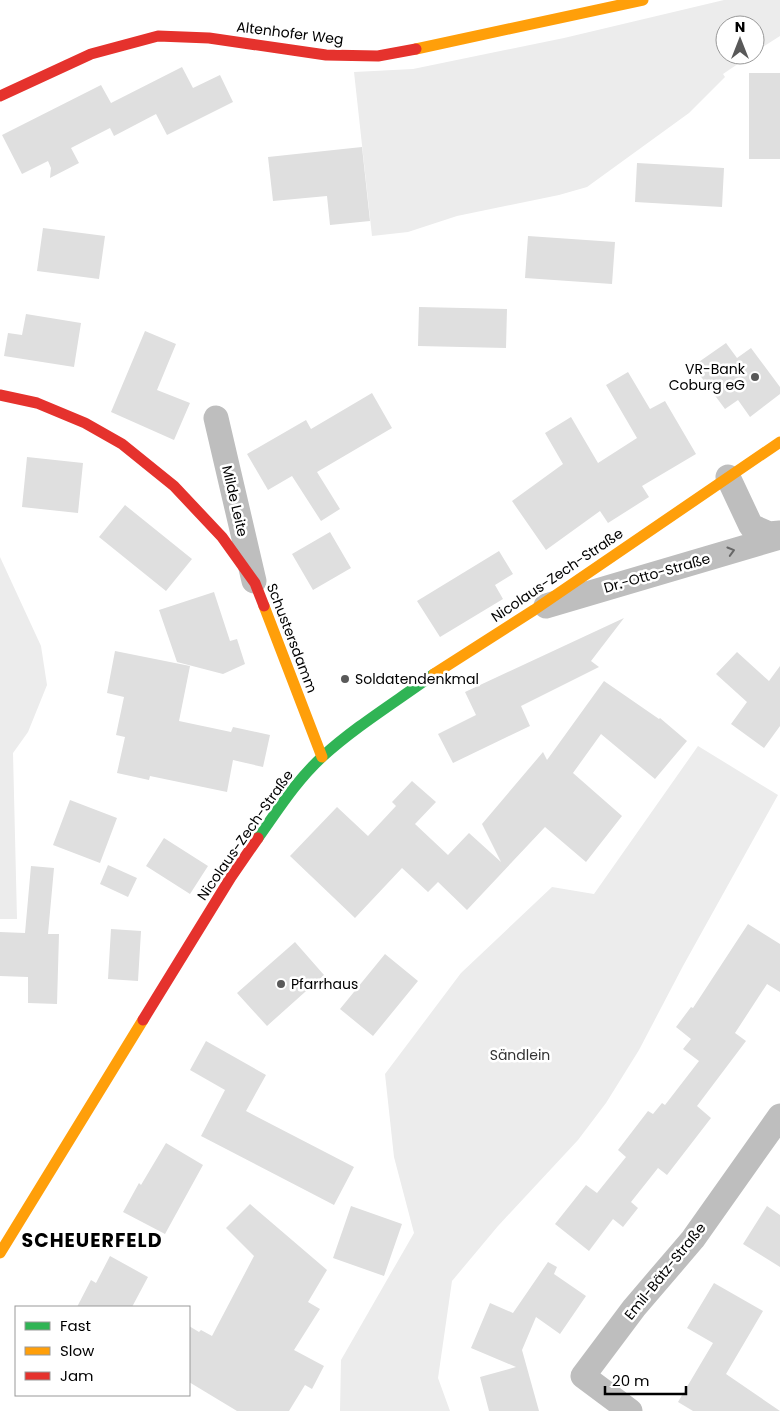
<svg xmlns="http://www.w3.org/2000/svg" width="780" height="1411" viewBox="0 0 780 1411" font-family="Poppins,sans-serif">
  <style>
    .green { fill: #ececec }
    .building { fill: #dfdfdf }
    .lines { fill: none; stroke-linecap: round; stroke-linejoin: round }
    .street { stroke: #bebebe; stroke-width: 25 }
    .fast { stroke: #30b455; stroke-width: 11 }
    .slow { stroke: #ff9f0a; stroke-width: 11 }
    .jam { stroke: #e5322d; stroke-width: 11 }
    .oneway { stroke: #686868 }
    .poi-dot { fill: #595959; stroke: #fff; stroke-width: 2 }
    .labels { text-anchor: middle; stroke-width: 5; stroke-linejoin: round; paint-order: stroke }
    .street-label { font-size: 14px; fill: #000; stroke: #fff }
    .poi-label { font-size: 14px; fill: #000; stroke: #fff; text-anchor: start }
    .park-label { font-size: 14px; fill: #333; stroke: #fff }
    .district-label { font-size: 19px; font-weight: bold; letter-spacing: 1px; fill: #000; stroke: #fff }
  </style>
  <rect width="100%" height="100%" fill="#fff"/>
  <!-- green -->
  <path class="green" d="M 724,0 L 780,0 L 780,36 L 755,52 L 755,25 L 725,25 L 725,55 L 751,55 L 723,74 L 725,77 L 689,113 L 587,187 L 559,195 L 457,216 L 408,232 L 372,236 L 354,72 L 413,69 L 564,38 Z
    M 0,557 L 41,646 L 47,685 L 28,732 L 13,753 L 17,919 L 0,919 Z
    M 698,746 L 778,795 L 683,966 L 639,1050 L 606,1103 L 578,1140 L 498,1226 L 452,1281 L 438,1378 L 450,1411 L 340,1411 L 341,1360 L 414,1233 L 394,1157 L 385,1074 L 461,973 L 552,887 L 594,894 Z"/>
  <!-- building -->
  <path class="building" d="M 182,67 L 193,88 L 220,75 L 233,102 L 167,135 L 156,114 L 114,136 L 110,128 L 71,148 L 79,163 L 50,178 L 51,168 L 48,161 L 22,174 L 2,135 L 101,85 L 111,103 Z
    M 749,73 L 780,73 L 780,159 L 749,159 Z
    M 362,147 L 370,221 L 330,225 L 327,196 L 273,201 L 268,157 Z
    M 637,163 L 724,168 L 722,207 L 635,202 Z
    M 43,228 L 105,236 L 99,279 L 37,271 Z
    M 528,236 L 615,242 L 612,284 L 525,278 Z
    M 419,307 L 507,309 L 506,348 L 418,346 Z
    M 26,314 L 81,323 L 74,367 L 4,356 L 8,333 L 22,335 Z
    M 145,331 L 176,344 L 157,390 L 190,403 L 174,440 L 111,412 Z
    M 726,343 L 737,358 L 751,348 L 780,387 L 780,394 L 750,417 L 738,400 L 725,409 L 693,366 Z
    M 628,372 L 650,409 L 665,401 L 696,454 L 642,486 L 649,497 L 608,523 L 600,511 L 546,550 L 512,501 L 563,464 L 545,433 L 571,417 L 598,463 L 637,438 L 606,385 Z
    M 372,393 L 392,428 L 317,472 L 340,509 L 321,521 L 292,476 L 268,490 L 247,454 L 306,420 L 311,429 Z
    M 27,457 L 83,463 L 78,513 L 22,507 Z
    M 125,505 L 192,559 L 166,591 L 99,537 Z
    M 330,532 L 351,568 L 313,590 L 292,554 Z
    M 499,551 L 513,574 L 495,585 L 503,599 L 440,637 L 417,601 Z
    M 214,592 L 230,641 L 237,639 L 245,664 L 223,674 L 177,662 L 159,610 Z
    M 624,618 L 591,661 L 599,667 L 521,706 L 530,726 L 453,763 L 438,734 L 476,715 L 465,692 Z
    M 115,651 L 190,666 L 179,721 L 231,732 L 233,727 L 270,735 L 263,767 L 233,760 L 227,792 L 150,776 L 149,780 L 117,773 L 125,737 L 116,735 L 124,697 L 107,693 Z
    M 737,652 L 769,681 L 780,666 L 780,726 L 764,748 L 731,724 L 747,702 L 716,674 Z
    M 604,681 L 659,719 L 660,718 L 687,741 L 655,779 L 601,734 L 573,773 L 622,816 L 586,862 L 545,827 L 467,910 L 438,882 L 428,892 L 402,868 L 355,918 L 290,856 L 337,807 L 368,836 L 396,806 L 392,802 L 412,781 L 436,802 L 415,824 L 448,855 L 469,833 L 501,862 L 482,824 L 543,752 L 547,760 Z
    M 70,800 L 117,818 L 100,863 L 53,845 Z
    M 164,838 L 208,866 L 190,894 L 146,866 Z
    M 108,865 L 137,878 L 128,897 L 100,884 Z
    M 31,866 L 54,868 L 48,934 L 59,934 L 57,1004 L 28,1003 L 28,977 L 0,976 L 0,932 L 25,933 Z
    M 748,924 L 780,944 L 780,992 L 767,984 L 735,1033 L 746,1041 L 697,1106 L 711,1118 L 667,1175 L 658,1168 L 631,1202 L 638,1208 L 623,1227 L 613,1219 L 589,1251 L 555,1224 L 586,1185 L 597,1193 L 626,1157 L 618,1150 L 648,1111 L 653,1114 L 662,1103 L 665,1105 L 699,1061 L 683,1049 L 691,1039 L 676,1027 L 691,1007 L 693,1008 Z
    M 111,929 L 141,931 L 138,981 L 108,979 Z
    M 295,942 L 324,975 L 267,1026 L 237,993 Z
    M 385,954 L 418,981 L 373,1036 L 340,1009 Z
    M 206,1041 L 266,1075 L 246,1111 L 354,1167 L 334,1205 L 201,1136 L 225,1090 L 190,1070 Z
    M 166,1143 L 203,1165 L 165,1234 L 123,1212 L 139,1183 L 141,1185 Z
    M 250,1204 L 327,1270 L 308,1302 L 320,1309 L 294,1350 L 324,1366 L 312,1389 L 305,1385 L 289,1411 L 237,1411 L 189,1382 L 189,1326 L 199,1332 L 201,1330 L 212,1336 L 254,1256 L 226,1228 Z
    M 351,1206 L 402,1224 L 384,1276 L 333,1258 Z
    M 767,1206 L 780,1215 L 780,1267 L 743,1244 Z
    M 110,1256 L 148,1277 L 132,1307 L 77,1307 L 91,1280 L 96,1283 Z
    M 548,1262 L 557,1267 L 554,1274 L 586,1296 L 560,1334 L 536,1317 L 522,1350 L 539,1411 L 489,1411 L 480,1377 L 516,1367 L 471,1348 L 490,1303 L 513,1313 Z
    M 714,1283 L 763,1311 L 726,1374 L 780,1411 L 693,1411 L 678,1402 L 713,1343 L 687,1328 Z"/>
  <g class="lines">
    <!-- street -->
    <path class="street" d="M 216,418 L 254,581
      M 728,477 L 751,526 L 769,534 L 780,533
      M 546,606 L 780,537
      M 630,1411 L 583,1376 L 634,1308 L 693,1239 L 780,1116"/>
    <!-- fast -->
    <path class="fast" d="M 258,838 C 278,810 296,781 322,757 C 356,726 397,701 434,674"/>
    <!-- slow -->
    <path class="slow" d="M 416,49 L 643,0
      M 264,606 L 322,757
      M 434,674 L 534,610 L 780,442
      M 0,1253 L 143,1020"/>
    <!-- jam -->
    <path class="jam" d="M 0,96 L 91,54 L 158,36 L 209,38 L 326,55 L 378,56 L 416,49
      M 0,395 L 37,403 L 85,423 L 122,444 L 174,486 L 222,537 L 255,583 L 264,606
      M 143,1020 L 231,877 L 258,838"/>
  </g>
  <!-- one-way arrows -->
  <defs><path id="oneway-chevron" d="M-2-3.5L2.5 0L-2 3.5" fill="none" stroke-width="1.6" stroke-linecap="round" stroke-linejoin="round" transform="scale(1.25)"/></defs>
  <use class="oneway" href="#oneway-chevron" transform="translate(731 551) rotate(-16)"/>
  <!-- markers -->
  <g class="poi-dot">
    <circle cx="755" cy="377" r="5"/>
    <circle cx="345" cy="679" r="5"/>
    <circle cx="281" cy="984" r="5"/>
  </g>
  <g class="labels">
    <!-- street labels -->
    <g class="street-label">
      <text transform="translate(290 33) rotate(7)" y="5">Altenhofer Weg</text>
      <text transform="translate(235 501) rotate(77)" y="5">Milde Leite</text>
      <text transform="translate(657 573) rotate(-16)" y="5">Dr.-Otto-Straße</text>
      <text transform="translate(557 575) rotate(-34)" y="5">Nicolaus-Zech-Straße</text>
      <text transform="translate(292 638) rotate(69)" y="5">Schustersdamm</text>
      <text transform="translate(245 835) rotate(-55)" y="5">Nicolaus-Zech-Straße</text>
      <text transform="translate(665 1271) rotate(-51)" y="5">Emil-Bätz-Straße</text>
    </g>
    <!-- poi labels -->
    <g class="poi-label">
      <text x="745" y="374" text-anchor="end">VR-Bank<tspan x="745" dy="16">Coburg eG</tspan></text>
      <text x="355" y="684">Soldatendenkmal</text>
      <text x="291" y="989">Pfarrhaus</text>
    </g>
    <!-- park labels -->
    <g class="park-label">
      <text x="520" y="1060">Sändlein</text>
    </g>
    <!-- district labels -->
    <g class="district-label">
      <text x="92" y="1247">SCHEUERFELD</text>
    </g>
  </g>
  <!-- legend -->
  <rect x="15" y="1306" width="175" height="90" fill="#ffffff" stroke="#999999"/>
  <rect x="25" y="1322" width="25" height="8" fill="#30b455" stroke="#999999"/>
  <text x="60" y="1331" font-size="15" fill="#000000">Fast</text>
  <rect x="25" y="1347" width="25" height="8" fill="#ff9f0a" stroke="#999999"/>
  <text x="60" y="1356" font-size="15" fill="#000000">Slow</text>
  <rect x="25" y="1372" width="25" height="8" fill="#e5322d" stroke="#999999"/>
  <text x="60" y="1381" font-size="15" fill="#000000">Jam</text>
  <!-- north arrow -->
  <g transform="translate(740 40)"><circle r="24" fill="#ffffff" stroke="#999999"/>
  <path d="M0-4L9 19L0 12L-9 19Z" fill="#595959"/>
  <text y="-8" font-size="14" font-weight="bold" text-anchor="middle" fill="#000000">N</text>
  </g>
  <!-- scale -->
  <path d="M605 1386v8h81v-8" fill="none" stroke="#000000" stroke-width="2.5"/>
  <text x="612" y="1386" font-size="15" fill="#000000" stroke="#ffffff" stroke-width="4" paint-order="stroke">20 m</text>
</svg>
